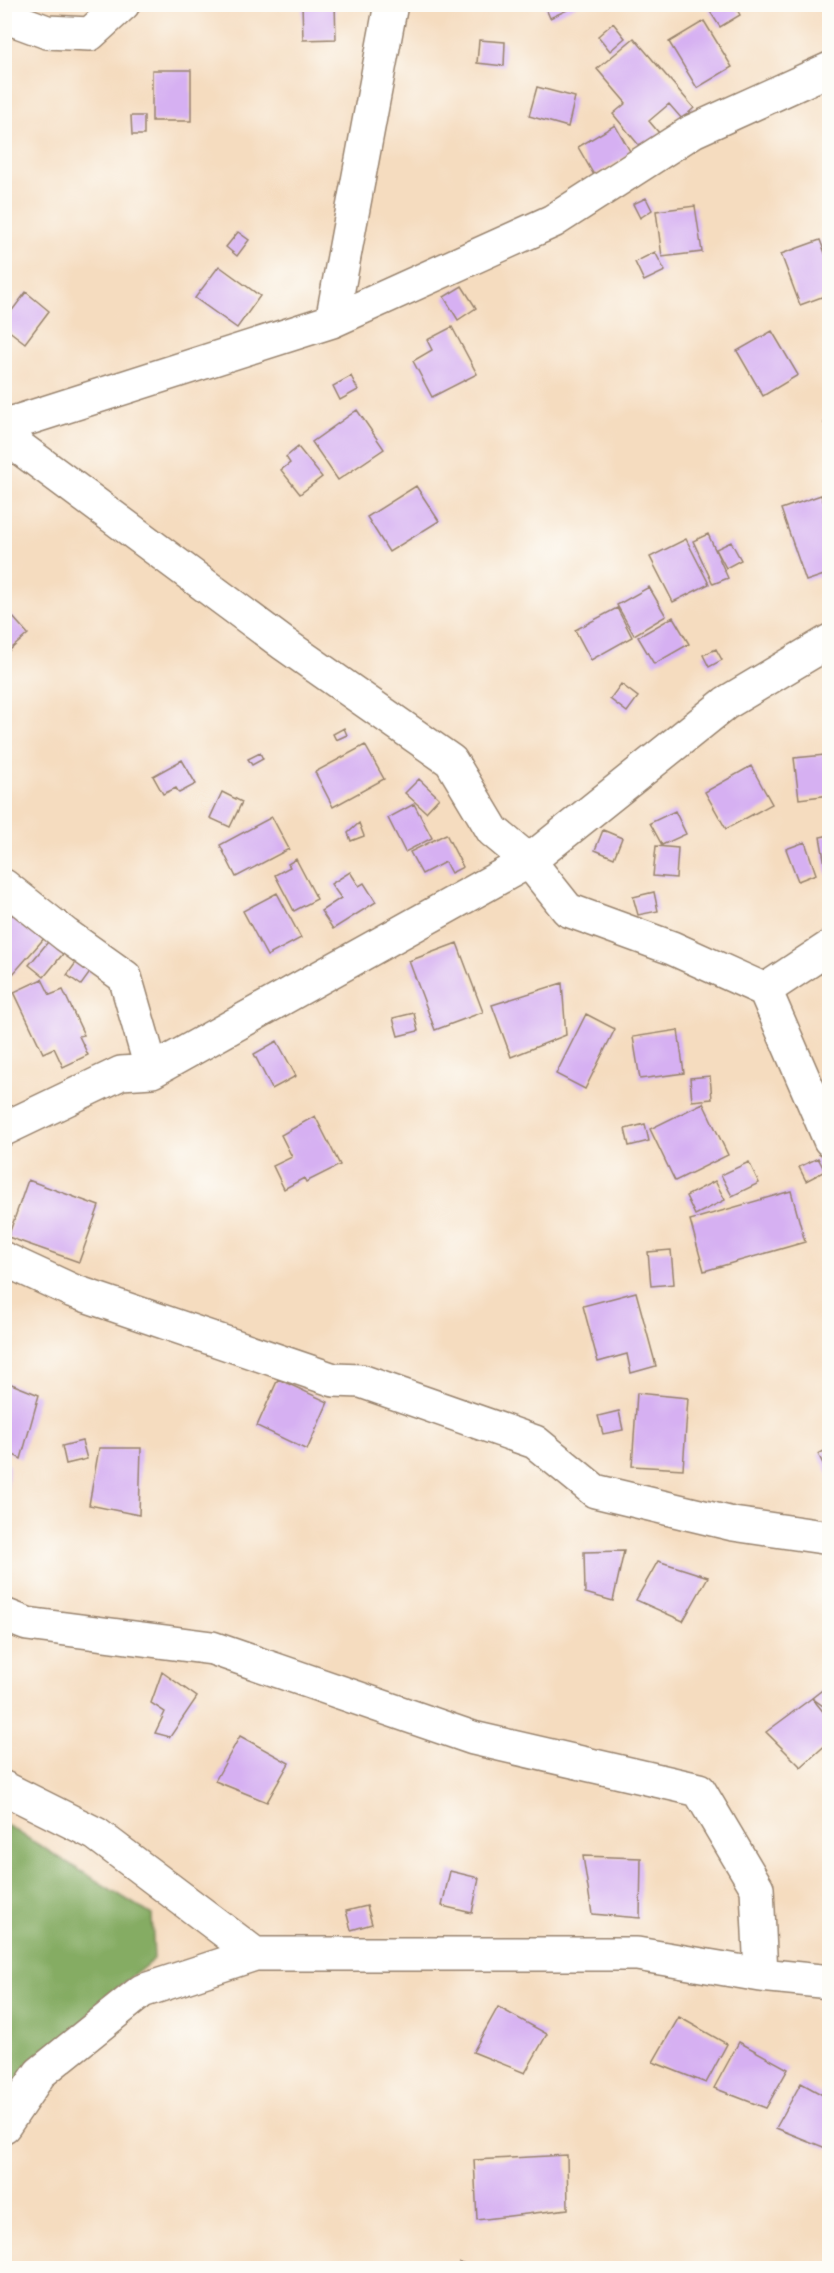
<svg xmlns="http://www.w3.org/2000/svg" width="834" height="2273" viewBox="0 0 834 2273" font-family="'Old Standard TT',serif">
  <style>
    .forest { fill: #85ac63; stroke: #606b40; stroke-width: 1.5 }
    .building { fill: #d6b0f2 }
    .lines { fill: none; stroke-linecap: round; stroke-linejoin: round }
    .minor-casing { stroke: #98836e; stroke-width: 36 }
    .minor { stroke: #fff; stroke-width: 33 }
  </style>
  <rect width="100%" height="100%" fill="#fdfcf7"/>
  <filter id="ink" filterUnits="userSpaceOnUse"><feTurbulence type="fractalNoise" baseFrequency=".0167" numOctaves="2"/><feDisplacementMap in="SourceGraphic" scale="12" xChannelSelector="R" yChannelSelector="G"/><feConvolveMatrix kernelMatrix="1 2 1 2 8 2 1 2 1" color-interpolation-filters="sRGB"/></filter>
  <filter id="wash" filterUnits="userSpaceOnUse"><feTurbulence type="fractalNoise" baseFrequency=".008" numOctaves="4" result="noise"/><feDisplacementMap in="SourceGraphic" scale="24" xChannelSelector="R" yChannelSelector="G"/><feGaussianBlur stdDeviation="1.35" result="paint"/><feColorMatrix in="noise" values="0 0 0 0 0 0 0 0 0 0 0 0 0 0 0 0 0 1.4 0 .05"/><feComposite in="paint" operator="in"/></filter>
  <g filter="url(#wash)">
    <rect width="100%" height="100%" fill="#f5dcbf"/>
    <!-- forest -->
    <path class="forest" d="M 5,1824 L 152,1915 L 154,1959 L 97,2005 L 5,2119 Z"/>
    <g id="blocks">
      <!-- building -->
      <path class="building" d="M 302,4 L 335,4 L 336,39 L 303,40 Z
        M 544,4 L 580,4 L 550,18 Z
        M 718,4 L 734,4 L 740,15 L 720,27 L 709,10 Z
        M 704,21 L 732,67 L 697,88 L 669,42 Z
        M 613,23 L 625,38 L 610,51 L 598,36 Z
        M 634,38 L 694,108 L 682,119 L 669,104 L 649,121 L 665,140 L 647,155 L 613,114 L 626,103 L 597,69 Z
        M 479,40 L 505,42 L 504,66 L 477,63 Z
        M 152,70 L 191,70 L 191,121 L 152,121 Z
        M 537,87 L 575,97 L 568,127 L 529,116 Z
        M 131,116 L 144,116 L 144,135 L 132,135 Z
        M 615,125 L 631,153 L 594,175 L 578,147 Z
        M 646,198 L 652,210 L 640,218 L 633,204 Z
        M 695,206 L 702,252 L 662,257 L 656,211 Z
        M 238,232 L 249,240 L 237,256 L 226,247 Z
        M 820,240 L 830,266 L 830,294 L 800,305 L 781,254 Z
        M 655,252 L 665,271 L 644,281 L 635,262 Z
        M 219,266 L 260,296 L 237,328 L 195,298 Z
        M 462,286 L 476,308 L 458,320 L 444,297 Z
        M 26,292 L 49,311 L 25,343 L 4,327 L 4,321 Z
        M 452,327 L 477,374 L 432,397 L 413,361 L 432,350 L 427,340 Z
        M 772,331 L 798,375 L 763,396 L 737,351 Z
        M 351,376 L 358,390 L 340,400 L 333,386 Z
        M 357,410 L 384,449 L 338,480 L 312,442 Z
        M 830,420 L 830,434 L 824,423 Z
        M 298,447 L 322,477 L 300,494 L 281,470 L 290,463 L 286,457 Z
        M 416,486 L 439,521 L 389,552 L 367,517 Z
        M 821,495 L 830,519 L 830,573 L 806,581 L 781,509 Z
        M 708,534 L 728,578 L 713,584 L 693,541 Z
        M 686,539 L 709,584 L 673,602 L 650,557 Z
        M 731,542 L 741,560 L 726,568 L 716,549 Z
        M 649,587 L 666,616 L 634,635 L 617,605 Z
        M 4,607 L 28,634 L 4,655 Z
        M 617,608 L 632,637 L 591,660 L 575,630 Z
        M 673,617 L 689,644 L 654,664 L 638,637 Z
        M 716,649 L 722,660 L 709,667 L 703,655 Z
        M 621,684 L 638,697 L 627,712 L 610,699 Z
        M 344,728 L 347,735 L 336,740 L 333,734 Z
        M 365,745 L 384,779 L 333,807 L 315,772 Z
        M 260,753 L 263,759 L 252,765 L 248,759 Z
        M 825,755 L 830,795 L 799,799 L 794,758 Z
        M 182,760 L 196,784 L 179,793 L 176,788 L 163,794 L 153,776 Z
        M 751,766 L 772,804 L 726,829 L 705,792 Z
        M 419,779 L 439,798 L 426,812 L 405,793 Z
        M 222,792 L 242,802 L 230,827 L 210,818 Z
        M 414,804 L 432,838 L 405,852 L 388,818 Z
        M 675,811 L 686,834 L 662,845 L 650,823 Z
        M 272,817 L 289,849 L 236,877 L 220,845 Z
        M 359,823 L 364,836 L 351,841 L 348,833 Z
        M 603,830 L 622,838 L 614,858 L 595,850 Z
        M 446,834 L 463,867 L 451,873 L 445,862 L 422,874 L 410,852 Z
        M 830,835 L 830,874 L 827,875 L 820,837 Z
        M 805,842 L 816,874 L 798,881 L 786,849 Z
        M 656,846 L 678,848 L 676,878 L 653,876 Z
        M 296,859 L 317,899 L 294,911 L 275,875 L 290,867 L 288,864 Z
        M 350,872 L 359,886 L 364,883 L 376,902 L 333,929 L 321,911 L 341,898 L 331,884 Z
        M 654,892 L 658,911 L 638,915 L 633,897 Z
        M 277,893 L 301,938 L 267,956 L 243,911 Z
        M 18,908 L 47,935 L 13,974 L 4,966 L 4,924 Z
        M 52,937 L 67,949 L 44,977 L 29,965 Z
        M 457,943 L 483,1012 L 435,1030 L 409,961 Z
        M 80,957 L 94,967 L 81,985 L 67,975 Z
        M 42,979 L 50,995 L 63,990 L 84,1035 L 79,1036 L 88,1055 L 63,1067 L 54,1048 L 43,1053 L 14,992 Z
        M 562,983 L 566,1035 L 511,1057 L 492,1005 Z
        M 414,1013 L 418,1031 L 398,1036 L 393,1018 Z
        M 586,1014 L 615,1029 L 585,1089 L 556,1074 Z
        M 678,1030 L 684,1073 L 640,1079 L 633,1037 Z
        M 277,1041 L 296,1076 L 272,1089 L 254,1054 Z
        M 710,1076 L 712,1099 L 692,1101 L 690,1078 Z
        M 703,1103 L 728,1155 L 675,1181 L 650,1129 Z
        M 315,1116 L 340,1165 L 306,1182 L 304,1178 L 284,1189 L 273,1166 L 292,1157 L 281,1135 Z
        M 645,1124 L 649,1141 L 629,1146 L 625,1129 Z
        M 818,1158 L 825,1171 L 806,1181 L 799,1167 Z
        M 749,1162 L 759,1183 L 732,1196 L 721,1175 Z
        M 28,1180 L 99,1206 L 79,1262 L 8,1237 Z
        M 715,1181 L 725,1200 L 695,1215 L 686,1196 Z
        M 791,1191 L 805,1242 L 704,1271 L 690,1220 Z
        M 671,1250 L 674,1284 L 651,1286 L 648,1252 Z
        M 636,1292 L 656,1366 L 631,1373 L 627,1354 L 598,1362 L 583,1306 Z
        M 278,1379 L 328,1402 L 307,1450 L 257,1426 Z
        M 4,1381 L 39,1395 L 21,1459 L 4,1450 Z
        M 637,1393 L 688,1398 L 683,1469 L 632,1466 Z
        M 619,1411 L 623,1430 L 603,1434 L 598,1416 Z
        M 82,1441 L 87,1459 L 66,1464 L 62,1446 Z
        M 99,1448 L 141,1448 L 139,1515 L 89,1505 Z
        M 830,1448 L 830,1477 L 818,1454 Z
        M 4,1463 L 9,1464 L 8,1488 L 4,1488 Z
        M 624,1551 L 613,1601 L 585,1593 L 584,1552 Z
        M 658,1561 L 708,1577 L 683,1621 L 636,1600 Z
        M 162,1672 L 197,1697 L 170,1737 L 155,1733 L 165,1712 L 151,1703 Z
        M 830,1684 L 830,1711 L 812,1698 Z
        M 812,1698 L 830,1720 L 830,1741 L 801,1767 L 766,1732 Z
        M 240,1736 L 289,1763 L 267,1802 L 215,1781 Z
        M 583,1856 L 641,1858 L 640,1918 L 592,1914 Z
        M 450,1871 L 479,1878 L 472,1913 L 442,1906 Z
        M 367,1906 L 372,1924 L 351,1930 L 346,1911 Z
        M 498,2007 L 547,2034 L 525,2073 L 473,2052 Z
        M 679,2017 L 727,2044 L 706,2083 L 653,2062 Z
        M 739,2042 L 788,2069 L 766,2108 L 714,2088 Z
        M 801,2083 L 830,2099 L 828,2149 L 776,2128 Z
        M 567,2155 L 568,2209 L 477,2220 L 474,2160 Z
        M 460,2263 L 472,2268 L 458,2268 Z"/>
    </g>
  </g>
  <g filter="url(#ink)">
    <use href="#blocks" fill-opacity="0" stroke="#98836e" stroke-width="1.5"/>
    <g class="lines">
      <!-- minor casing -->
      <g class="minor-casing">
        <path id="minor" d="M 4,16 L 47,32 L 90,34 L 123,4
          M 332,321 L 391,4
          M 4,426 L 332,321 L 553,221 L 693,131 L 830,69
          M 4,436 L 284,644 L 451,761 L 493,831 L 529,861 L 568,910 L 672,948 L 765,990 L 830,1140
          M 4,886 L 66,935 L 125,977 L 152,1071
          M 765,990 L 830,947
          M 4,1129 L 121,1073 L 152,1071 L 529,861 L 726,703 L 830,641
          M 4,1259 L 73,1291 L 334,1380 L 361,1381 L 535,1442 L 595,1491 L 733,1524 L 830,1538
          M 4,1615 L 27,1624 L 212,1648 L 473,1738 L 699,1790 L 757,1888 L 761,1975
          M 4,1788 L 96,1834 L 255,1954
          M 4,2126 L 40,2073 L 142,1991 L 255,1954 L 637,1954 L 761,1975 L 830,1982"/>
      </g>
      <!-- minor -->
      <use href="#minor" class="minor"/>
    </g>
  </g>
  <!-- margin -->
  <rect width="834" height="2273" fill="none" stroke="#fdfcf7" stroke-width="24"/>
</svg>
